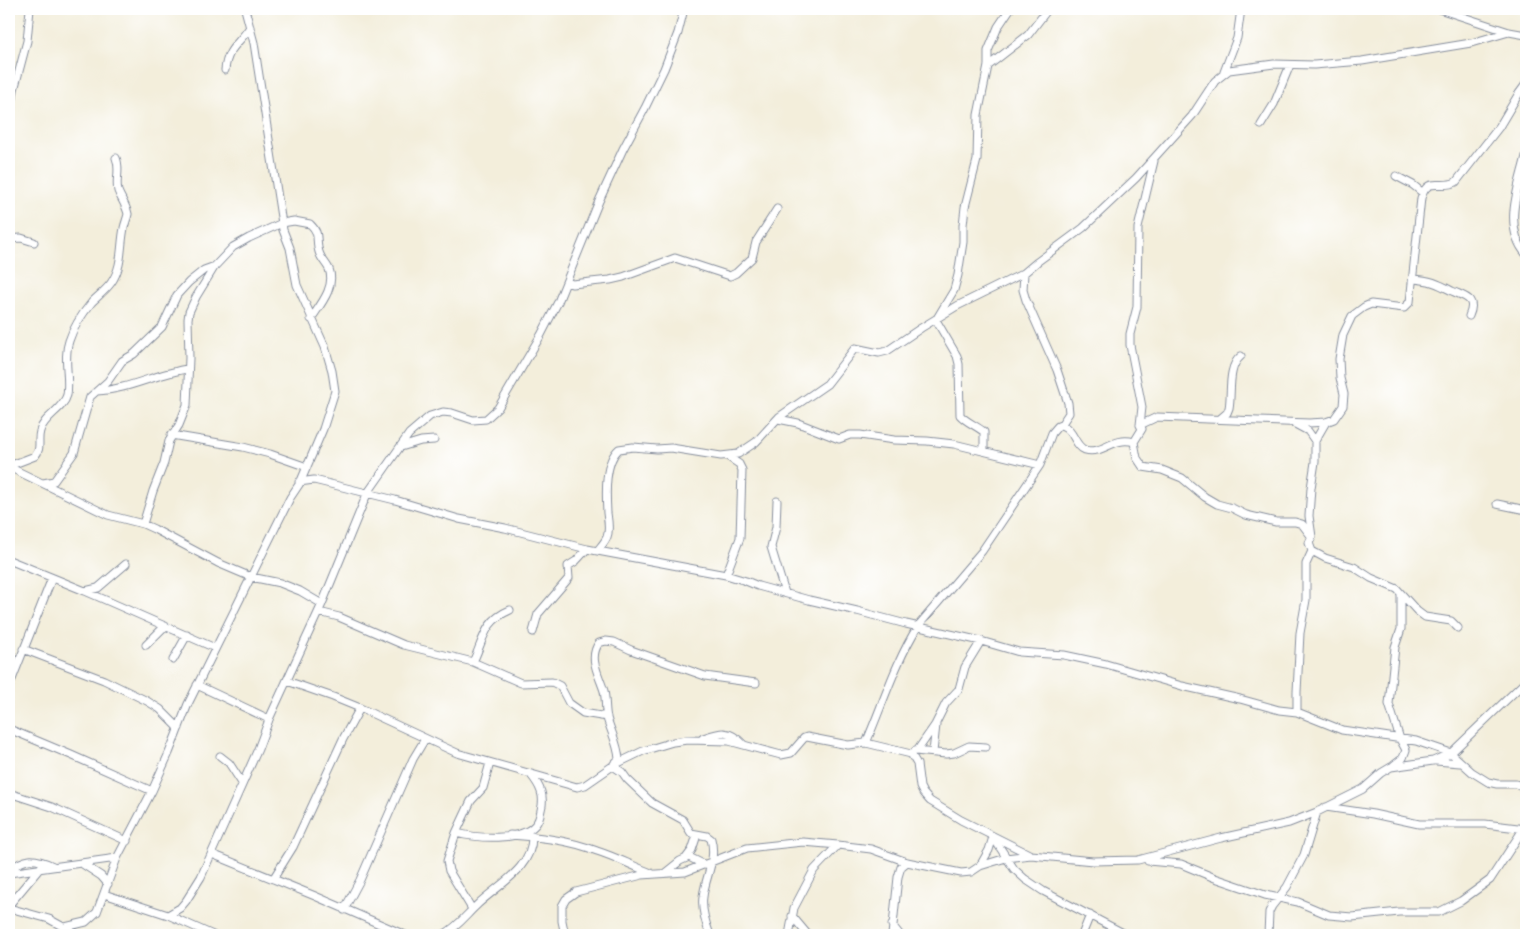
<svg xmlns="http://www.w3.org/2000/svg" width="1535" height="944" viewBox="0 0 1535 944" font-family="Pangolin,sans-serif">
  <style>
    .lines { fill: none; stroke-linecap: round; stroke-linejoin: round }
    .street-casing { stroke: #878e9c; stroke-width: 9 }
    .street { stroke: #fff; stroke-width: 7 }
  </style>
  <rect width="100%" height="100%" fill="#fff"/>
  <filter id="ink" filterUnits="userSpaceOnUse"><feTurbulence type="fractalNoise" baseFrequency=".02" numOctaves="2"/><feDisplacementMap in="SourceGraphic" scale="10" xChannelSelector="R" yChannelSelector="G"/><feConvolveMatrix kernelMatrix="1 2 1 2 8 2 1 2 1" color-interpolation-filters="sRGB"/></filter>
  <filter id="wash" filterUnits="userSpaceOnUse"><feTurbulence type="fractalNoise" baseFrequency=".0096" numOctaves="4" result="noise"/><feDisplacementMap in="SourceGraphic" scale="20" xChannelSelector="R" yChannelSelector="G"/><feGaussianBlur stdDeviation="1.12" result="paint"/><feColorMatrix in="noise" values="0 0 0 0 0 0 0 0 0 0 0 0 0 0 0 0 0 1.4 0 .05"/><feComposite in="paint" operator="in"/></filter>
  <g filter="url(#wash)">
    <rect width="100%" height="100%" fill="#f3eedb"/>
  </g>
  <g filter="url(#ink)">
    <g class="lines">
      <!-- street casing -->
      <g class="street-casing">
        <path id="street" d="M 1439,9 L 1509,32 L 1526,35
          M 988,66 L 1028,35 L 1048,9
          M 225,70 C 227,48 239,44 250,27
          M 1224,72 L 1237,38 L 1241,9
          M 1261,125 L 1274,104 L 1290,65
          M 9,126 L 14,90 L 27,41 L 30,9
          M 1526,156 C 1519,187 1502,226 1526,254
          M 1154,161 L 1138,228 L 1137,307 L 1130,334 L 1130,345 L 1142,407 L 1140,425 L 1142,429 L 1134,442 L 1137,458 L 1143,467 L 1162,470 L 1182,478 L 1205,497 L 1217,504 L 1232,508 L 1246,515 L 1276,522 L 1295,522 L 1302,524 L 1312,537
          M 1396,176 L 1413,185 L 1423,193
          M 9,239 L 21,238 L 34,242
          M 1024,273 L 1023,290 L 1026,300 L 1057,370 L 1068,403 L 1069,413 L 1061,425
          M 1413,279 C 1430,280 1437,283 1452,291 C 1465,297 1477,298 1469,316
          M 567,282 L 572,284 L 610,280 L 623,277 L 675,258 L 730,276 L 736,273 L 752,258 L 756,242 L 777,209
          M 97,391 C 128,390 157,373 188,369
          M 778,419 L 798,423 L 839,439 L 850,435 L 860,435 L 894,440 L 927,441 L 954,444 L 1040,465
          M 1220,419 L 1227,413 L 1229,408 C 1232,393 1227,367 1241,356
          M 1295,424 L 1308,431 L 1315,441
          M 1140,425 L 1157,417 L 1309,423 L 1326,422 L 1334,419 L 1343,406 L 1344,394 L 1340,378 L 1339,359 L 1343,335 L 1352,316 L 1364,307 L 1371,304 L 1404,308 L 1410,302 L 1421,198 C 1428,175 1440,190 1456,182 L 1499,127 L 1518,95 L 1526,84
          M 171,435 L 243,447 L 270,454 L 307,467
          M 401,447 L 421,441 L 434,440
          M 984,451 L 984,432 C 977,426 966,422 960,415 L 959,364 L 957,356 L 936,320 L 954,290 L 958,275 L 963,242 L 963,225 L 965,207 L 977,160 L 978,115 L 988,66 L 988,51 L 998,27 L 1010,9
          M 9,466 L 35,456 C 42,448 37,441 40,431 C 44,416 63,410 67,395 C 70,377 63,358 69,341 C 73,328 83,313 92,302 C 98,296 106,290 111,283 C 123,266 120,247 124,228 C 125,223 127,219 128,214 C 126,205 121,199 118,191 C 115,180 121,169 116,158
          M 9,467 L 108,515 L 143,524 L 154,529 L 218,563 L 251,577 L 280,583 L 300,591 L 322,604
          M 299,482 L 314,480 L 395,500 L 459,519 L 505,528 L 587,549 L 726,575 L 746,581 L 758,586 L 809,600 L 857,611 L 906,624 L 981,641 L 1019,652 L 1064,655 L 1106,664 L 1182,686 L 1240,699 L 1279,710 L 1297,712 L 1342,730 L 1416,741 L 1451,753 L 1472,772 L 1488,782 L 1497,784 L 1516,784 L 1526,790
          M 43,483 L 54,481 L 74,453 L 90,397 L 108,381 L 122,361 L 134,354 L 162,327 L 177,295 L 189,282 L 204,270 L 215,266
          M 777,501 L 776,527 L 771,547 L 785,593
          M 1497,504 L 1526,510
          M 143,524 L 153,491 L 164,463 L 169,441 L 179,425 L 187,405 L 189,358 L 188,319 L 189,312 L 196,297 L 215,266 L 233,247 L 249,238 L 282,223 L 294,221 L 310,224 C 321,234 315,240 319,252 C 321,259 326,263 329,269 C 336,287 320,305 311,319
          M 598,550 C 601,546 605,542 607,537 C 610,530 608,521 607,513 C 606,495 604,462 619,449 L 633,447 L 657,449 L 671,448 L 721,456 L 738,454 L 756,442 L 779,417 L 827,384 L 855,348 L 879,353 L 887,351 L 921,328 L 957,306 L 1024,273 L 1037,262 L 1083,228 L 1136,178 L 1192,116 L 1215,81 L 1229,70 L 1274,64 L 1314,65 L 1362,61 L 1471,43 L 1509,32
          M 1312,551 L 1325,558 L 1354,567 L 1371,578 L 1397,589 L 1417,611 L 1425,617 L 1451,621 L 1458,628
          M 9,560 L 85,591 L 215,648
          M 726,575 L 740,538 L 742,470 L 739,464 L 727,456
          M 85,591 L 98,588 L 126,564
          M 319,612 L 339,617 L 404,645 L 473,662 L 521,683 L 552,682 L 560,686 L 569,703 L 583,713 L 607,717
          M 533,632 L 538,614 L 569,578 L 568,566 L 576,561 L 587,549
          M 146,645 L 165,626
          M 23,649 L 104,680 L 147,701 L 160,709 L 179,728
          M 173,660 L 187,635
          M 473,662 C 484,639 484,621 510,610
          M 287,681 L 333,697 L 360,708 L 457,753 L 577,787 L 585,785 L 614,765 L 643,751 L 673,742 L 687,740 L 729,741 L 781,755 L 791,753 L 804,738 L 807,737 L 848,745 L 866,743 L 911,754 L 917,764 L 920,787 L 923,793 L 930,801 L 961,820 L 1031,855 L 1093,861 L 1138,860 L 1221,838 L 1289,823 L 1317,812 L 1363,789 L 1381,773 L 1391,767 L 1433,761 L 1451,753 L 1526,681
          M 197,685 L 269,719
          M 9,687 L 52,578
          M 1297,712 L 1297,692 L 1300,633 L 1306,600 L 1306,564 L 1312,551 L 1309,543 L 1312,537 L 1309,516 L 1311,488 L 1315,462 L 1315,441 L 1326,422
          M 9,729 L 71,755 L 152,791
          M 703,738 C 721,732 729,729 743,744
          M 866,743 C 883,704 895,663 918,626 L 982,551 L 1040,465 L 1052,433 L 1058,426 L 1061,425 C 1075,430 1074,446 1085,450 C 1103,455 1113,436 1134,442
          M 915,751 L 946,754 L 954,753 L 969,746 L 986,747
          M 917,751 L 935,725 L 946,703 L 959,689 L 965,667 L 981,641
          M 933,752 L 936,725
          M 220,756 L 229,763 L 242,783
          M 1436,761 L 1460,763
          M 614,764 L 619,759 C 618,744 611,732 607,718 C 605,709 606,700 604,691 C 599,675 588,658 599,643 L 606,641 L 614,642 L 631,650 L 705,676 L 756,683
          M 1394,765 L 1403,758 L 1406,750 L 1400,739 L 1389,704 L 1395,647 L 1401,629 L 1401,594
          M 613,766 L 622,772 L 627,779 L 652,803 L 683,820 L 691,833 L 707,836 L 711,839 C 717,860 705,877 703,897 C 701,909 706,924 710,935
          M 9,793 L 52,807 L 127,841
          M 1326,807 L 1373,814 L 1419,824 L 1485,824 L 1526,829
          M 456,833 C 476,838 520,842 535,825 C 539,821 540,816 541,810 C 545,796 540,786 531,775
          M 510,835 C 540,837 569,840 597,851 C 616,857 633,866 651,873
          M 993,837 L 1014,869 L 1025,879 L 1043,891 L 1127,935
          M 212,854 L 315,896 L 405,935
          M 686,858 L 692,850 L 697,835
          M 1148,861 L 1181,864 L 1215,878 L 1265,895 L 1298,902 L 1329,915 L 1352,917 L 1399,912 L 1439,912 L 1461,901 L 1490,880 L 1526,825
          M 81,863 L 101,876 L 108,884
          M 980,866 L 989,850 L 993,837 L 991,835
          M 9,871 C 24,857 34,857 53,866
          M 9,873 L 117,858
          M 665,873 L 680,861 L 689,857 L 705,865
          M 273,879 L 293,847 L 343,739 L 360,708
          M 104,894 L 168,915 L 213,935
          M 9,905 L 40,868
          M 9,908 L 49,919 L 78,935
          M 472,909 L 449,871 L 447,861 L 456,833 L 471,801 L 483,788 L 490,763
          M 344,910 L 360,880 L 413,759 L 425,739
          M 168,915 L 180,908 L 186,901 L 201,877 L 258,749 L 270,717 L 322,604 L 367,494 L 409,434 L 430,416 L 443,412 L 452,413 L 473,420 L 486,419 L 498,408 L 541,335 L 558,302 L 599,201 L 623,149 L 645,108 L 664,69 L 678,33 L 684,9
          M 792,916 L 808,935
          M 892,925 L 900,935
          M 65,927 L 86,922 L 97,912 L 117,858 L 152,791 L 169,753 L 188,704 L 290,498 L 300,483 L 323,429 L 335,391 L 332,371 L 325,347 L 297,285 L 290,248 L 283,230 L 254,43 L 245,9
          M 443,935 C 458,927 466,915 478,904 C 498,885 533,868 532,836
          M 565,935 L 562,921 L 562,906 L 566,899 L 576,892 L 642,875 L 685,872 L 747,848 L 803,842 L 838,845 L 871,849 L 907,862 L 961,873 L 971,872 L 980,866 L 1006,858 L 1031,855
          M 789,935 L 794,908 L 814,870 L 838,845
          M 892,935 L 898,877 L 901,867 L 907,862
          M 1082,935 L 1090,915
          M 1268,935 L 1269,912 L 1272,906 L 1287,887 L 1304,855 L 1317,812"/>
      </g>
      <!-- street -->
      <use href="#street" class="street"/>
    </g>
  </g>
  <!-- margin -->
  <rect width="1535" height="944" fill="none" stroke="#fff" stroke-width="30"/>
</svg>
